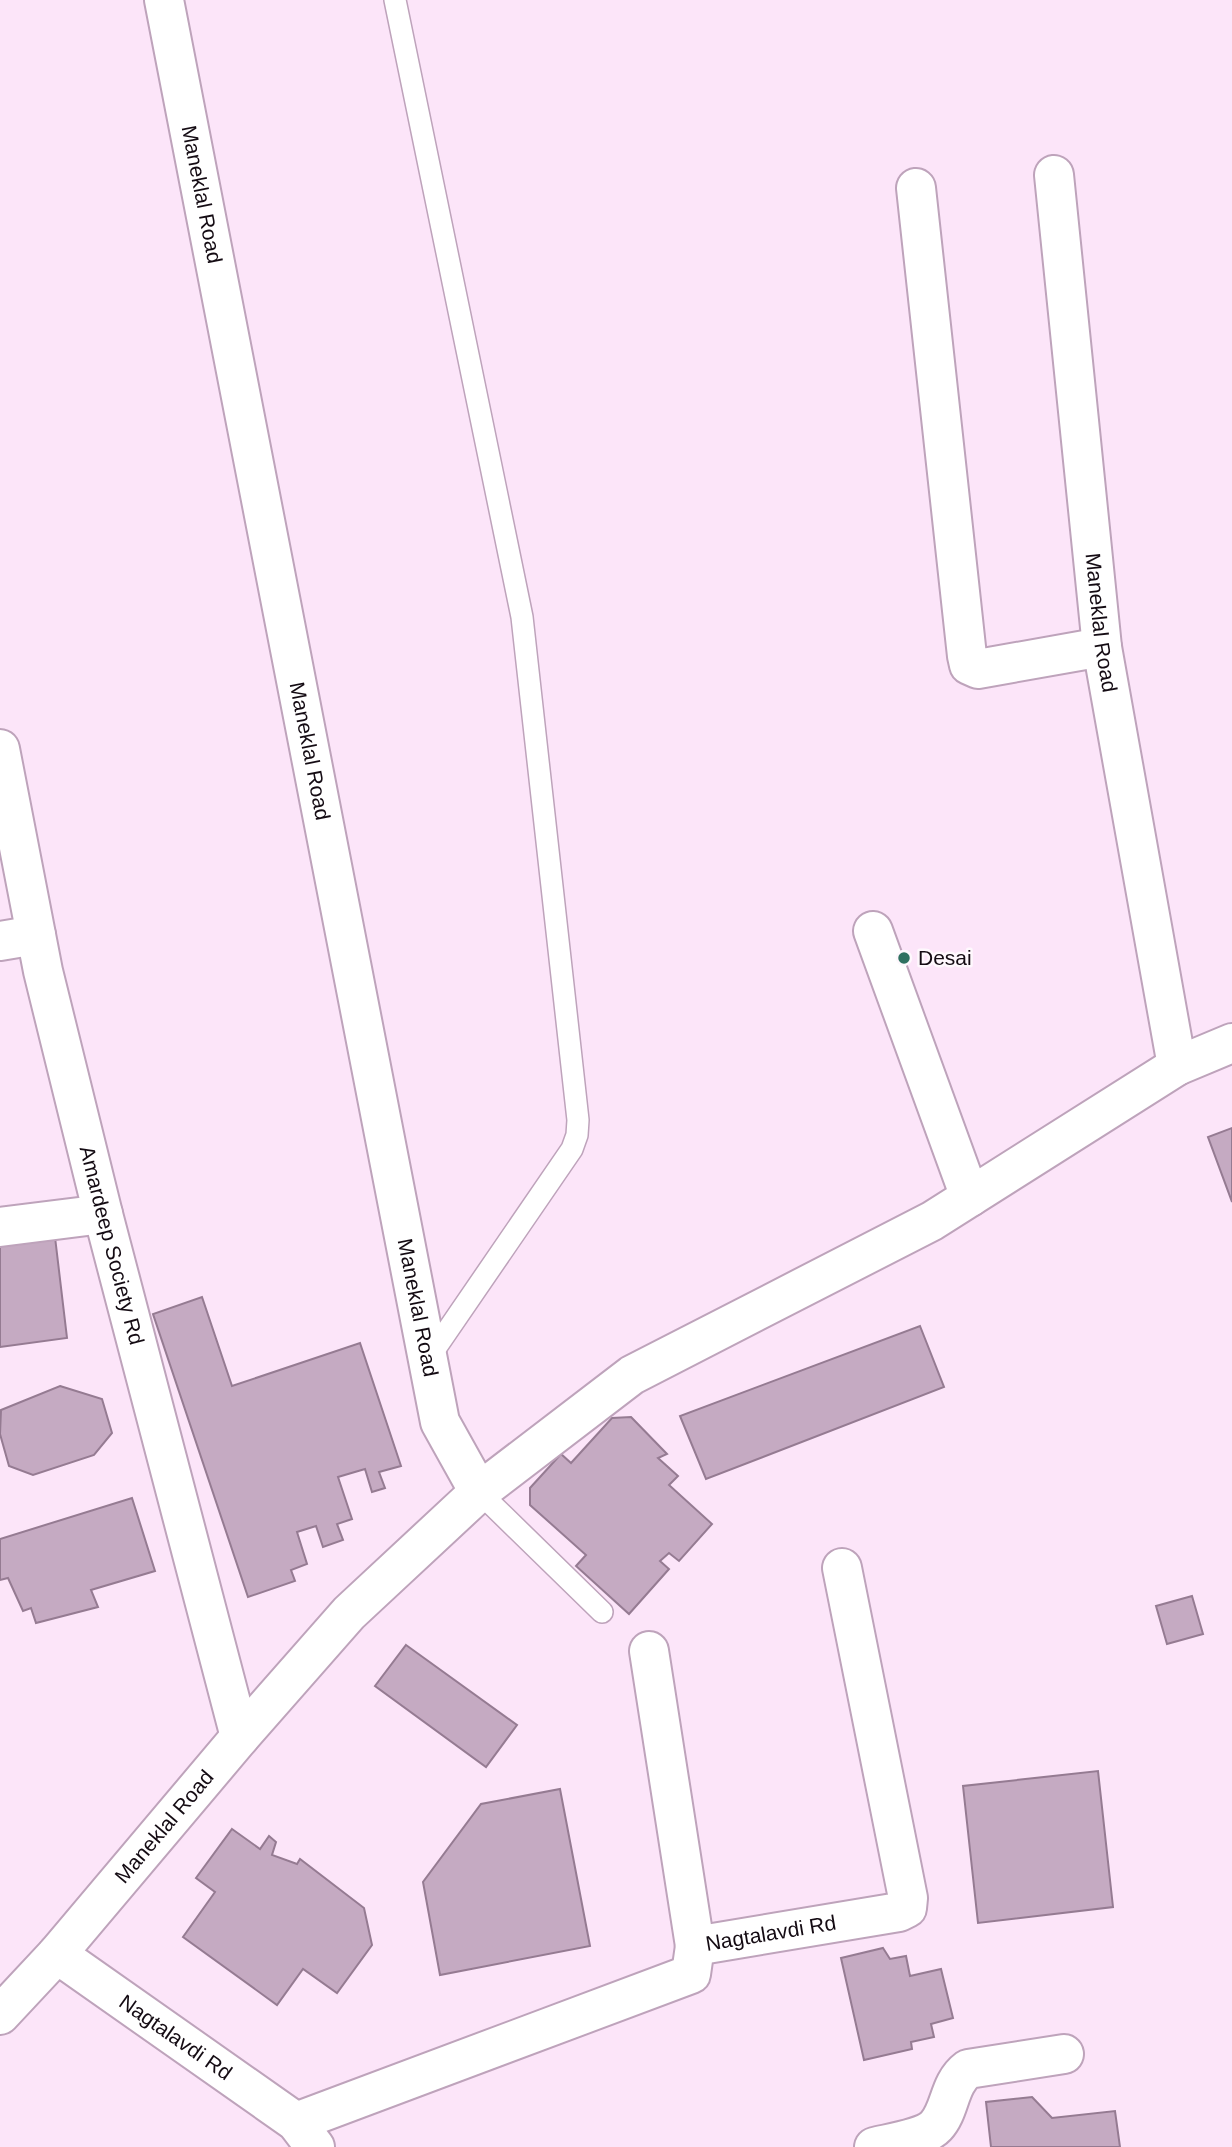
<svg xmlns="http://www.w3.org/2000/svg" width="1232" height="2147" viewBox="0 0 1232 2147" font-family="Arial,sans-serif">
  <style>
    .building { fill: #c5aac2; stroke: #957b92; stroke-width: 2 }
    .lines { fill: none; stroke-linecap: round; stroke-linejoin: round }
    .lane-casing { stroke: #bea3bb; stroke-width: 24 }
    .street-casing { stroke: #bea3bb; stroke-width: 42 }
    .lane { stroke: #fff; stroke-width: 21 }
    .street { stroke: #fff; stroke-width: 38 }
    .poi-dot { fill: #2f7161; stroke: #fef8fd; stroke-width: 2.5 }
    .labels { text-anchor: middle; stroke-width: 5; stroke-linejoin: round; paint-order: stroke }
    .street-label { font-size: 21px; fill: #140b13; stroke: #fef8fd }
    .poi-label { font-size: 21px; fill: #140b13; stroke: #fef8fd; text-anchor: start }
  </style>
  <rect width="100%" height="100%" fill="#fce5f9"/>
  <!-- building -->
  <path class="building" d="M 1232,1128 L 1232,1202 L 1208,1137 Z
    M 55,1237 L 67,1338 L 0,1347 L 0,1245 Z
    M 202,1297 L 232,1386 L 360,1343 L 401,1466 L 379,1472 L 385,1488 L 372,1492 L 365,1469 L 338,1477 L 352,1519 L 337,1524 L 343,1540 L 323,1547 L 316,1526 L 297,1532 L 307,1564 L 291,1570 L 295,1581 L 248,1597 L 153,1314 Z
    M 920,1326 L 944,1387 L 706,1479 L 680,1416 Z
    M 60,1386 L 102,1399 L 112,1433 L 94,1455 L 33,1475 L 9,1466 L 0,1434 L 1,1410 Z
    M 631,1417 L 667,1454 L 658,1458 L 678,1476 L 669,1485 L 712,1524 L 679,1561 L 669,1553 L 660,1561 L 669,1569 L 629,1614 L 576,1566 L 586,1555 L 530,1505 L 530,1488 L 561,1454 L 571,1463 L 612,1418 Z
    M 132,1498 L 155,1571 L 91,1590 L 98,1607 L 36,1623 L 31,1608 L 23,1611 L 8,1578 L 0,1580 L 0,1539 Z
    M 1192,1596 L 1203,1634 L 1167,1644 L 1156,1606 Z
    M 406,1645 L 517,1725 L 486,1767 L 375,1686 Z
    M 1098,1771 L 1113,1907 L 978,1923 L 963,1786 Z
    M 560,1789 L 590,1946 L 440,1975 L 423,1882 L 481,1804 Z
    M 232,1829 L 260,1849 L 269,1836 L 276,1842 L 272,1855 L 297,1864 L 300,1859 L 364,1908 L 372,1945 L 337,1993 L 303,1969 L 277,2005 L 183,1937 L 215,1892 L 196,1878 Z
    M 883,1948 L 890,1959 L 906,1956 L 910,1976 L 941,1969 L 953,2018 L 931,2024 L 934,2037 L 911,2042 L 912,2049 L 864,2060 L 841,1958 Z
    M 1032,2097 L 1052,2118 L 1115,2111 L 1120,2147 L 991,2147 L 986,2102 Z"/>
  <g class="lines">
    <!-- lane casing -->
    <g class="lane-casing">
      <path id="lane" d="M 395,0 L 522,617 L 578,1120 L 577,1135 L 572,1149 L 428,1359
        M 479,1492 L 602,1612"/>
    </g>
    <!-- street casing -->
    <g class="street-casing">
      <g id="street">
        <path id="s1" d="M 164,0 L 440,1422 L 479,1492"/>
        <path id="s2" d="M 1054,175 L 1102,647 L 1177,1066"/>
        <path d="M 916,188 L 967,656 L 969,665 L 978,669 L 1102,647"/>
        <path id="s3" d="M 0,749 L 43,971 L 103,1214 L 240,1737"/>
        <path d="M 873,931 L 970,1197"/>
        <path d="M 0,941 L 36,935"/>
        <path d="M 0,1227 L 103,1214"/>
        <path d="M 649,1651 L 695,1946"/>
        <path id="s4" d="M 57,1954 L 296,2122 L 315,2147"/>
        <path id="s5" d="M 0,2015 L 57,1954 L 240,1737 L 349,1613 L 479,1492 L 632,1375 L 932,1221 L 1177,1066 L 1232,1043"/>
        <path id="s6" d="M 296,2122 L 691,1974 L 695,1946 L 899,1912 L 907,1908 L 908,1898 L 842,1568"/>
        <path d="M 874,2147 C 890,2143 925,2138 936,2126 C 951,2110 948,2084 968,2069 L 1064,2054"/>
      </g>
    </g>
    <!-- lane -->
    <use href="#lane" class="lane"/>
    <!-- street -->
    <use href="#street" class="street"/>
  </g>
  <!-- markers -->
  <circle class="poi-dot" cx="904" cy="958" r="7"/>
  <g class="labels">
    <!-- street labels -->
    <g class="street-label">
      <text dy="7" stroke="none"><textPath href="#s1" startOffset="198">Maneklal Road</textPath></text>
      <text dy="7" stroke="none"><textPath href="#s2" startOffset="450">Maneklal Road</textPath></text>
      <text dy="7" stroke="none"><textPath href="#s1" startOffset="765">Maneklal Road</textPath></text>
      <text dy="7" stroke="none"><textPath href="#s3" startOffset="509">Amardeep Society Rd</textPath></text>
      <text dy="7" stroke="none"><textPath href="#s1" startOffset="1332">Maneklal Road</textPath></text>
      <text dy="7" stroke="none"><textPath href="#s5" startOffset="250">Maneklal Road</textPath></text>
      <text dy="7" stroke="none"><textPath href="#s6" startOffset="527">Nagtalavdi Rd</textPath></text>
      <text dy="7" stroke="none"><textPath href="#s4" startOffset="145">Nagtalavdi Rd</textPath></text>
    </g>
    <!-- poi labels -->
    <g class="poi-label">
      <text x="918" y="965">Desai</text>
    </g>
  </g>
</svg>
